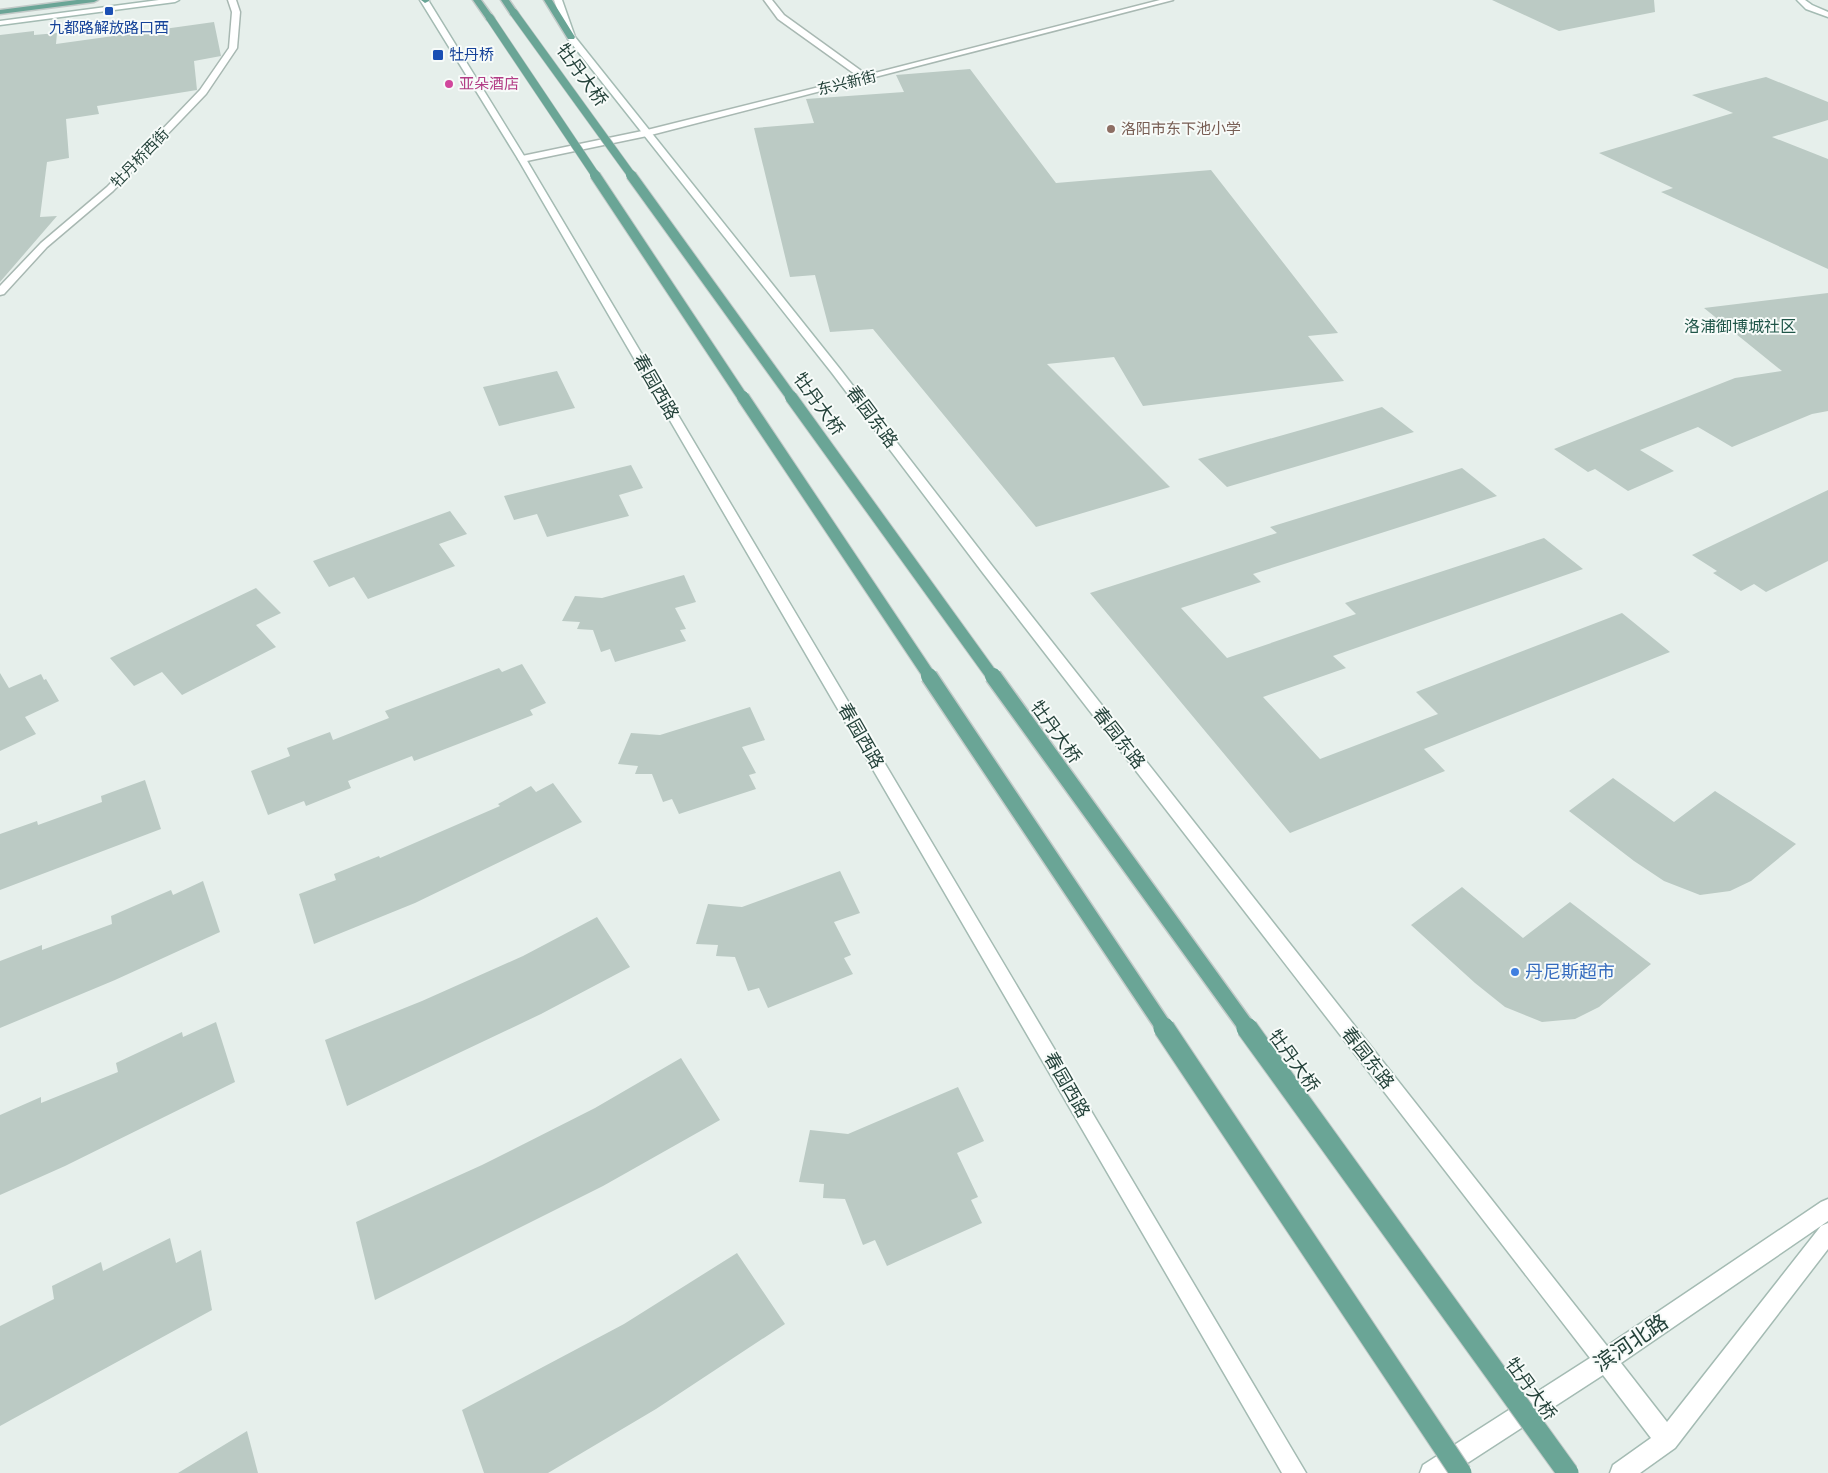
<svg xmlns="http://www.w3.org/2000/svg" width="1828" height="1473" viewBox="0 0 1828 1473" font-family="'Golos Text','Noto Sans SC',sans-serif">
  <style>
    .building { fill: #bbcac4 }
    .lines { fill: none; stroke-linecap: round; stroke-linejoin: round }
    .street-casing { stroke: #a8b8b2; stroke-width: 3 }
    .secondary-casing { stroke: #a4bbb3; stroke-width: 3 }
    .primary-casing { stroke: #c2cac8; stroke-width: 3 }
    .street { fill: #fff; fill-rule: evenodd }
    .secondary { fill: #fff; fill-rule: evenodd }
    .primary { fill: #6aa596; fill-rule: evenodd }
    .primary-bridge-far4-casing { stroke: #c2cac8; stroke-width: 9; stroke-linecap: butt }
    .primary-bridge-far3-casing { stroke: #c2cac8; stroke-width: 12; stroke-linecap: butt }
    .primary-bridge-far2-casing { stroke: #c2cac8; stroke-width: 14; stroke-linecap: butt }
    .primary-bridge-far1-casing { stroke: #c2cac8; stroke-width: 19; stroke-linecap: butt }
    .primary-bridge-casing { stroke: #c2cac8; stroke-width: 23; stroke-linecap: butt }
    .primary-bridge-far4 { stroke: #6aa596; stroke-width: 8 }
    .primary-bridge-far3 { stroke: #6aa596; stroke-width: 10 }
    .primary-bridge-far2 { stroke: #6aa596; stroke-width: 12 }
    .primary-bridge-far1 { stroke: #6aa596; stroke-width: 16 }
    .primary-bridge { stroke: #6aa596; stroke-width: 21 }
    .transit-dot { fill: #1a4fb4; stroke: #f7fbf9; stroke-width: 2 }
    .hotel-dot { fill: #d1479c; stroke: #f7fbf9; stroke-width: 2 }
    .education-dot { fill: #8d6e63; stroke: #f7fbf9; stroke-width: 2 }
    .shop-dot { fill: #3f7fe0; stroke: #f7fbf9; stroke-width: 2 }
    .labels { text-anchor: middle; stroke-width: 4; stroke-linejoin: round; paint-order: stroke }
    .far-transit-label { font-size: 15px; fill: #164399; stroke: #f7fbf9 }
    .far-street-label { font-size: 15px; fill: #24423a; stroke: #f7fbf9 }
    .far-hotel-label { font-size: 15px; fill: #b23c85; stroke: #f7fbf9; text-anchor: start }
    .far-education-label { font-size: 15px; fill: #785e54; stroke: #f7fbf9; text-anchor: start }
    .far-quarter-label { font-size: 16px; fill: #1f5548; stroke: #f7fbf9 }
    .street-label { font-size: 18px; fill: #24423a; stroke: #f7fbf9 }
    .shop-label { font-size: 18px; fill: #366cbe; stroke: #f7fbf9; text-anchor: start }
    .near-street-label { font-size: 21px; fill: #24423a; stroke: #f7fbf9 }
  </style>
  <rect width="100%" height="100%" fill="#e6efeb"/>
  <!-- building -->
  <path class="building" d="M 1492,0 L 1654,0 L 1655,12 L 1559,31 Z
    M 214,22 L 221,56 L 194,61 L 197,90 L 97,106 L 99,114 L 66,119 L 69,158 L 47,162 L 40,217 L 57,216 L 0,282 L 0,35 L 34,31 L 34,35 L 57,33 L 56,44 Z
    M 970,69 L 1056,183 L 1211,170 L 1338,333 L 1308,336 L 1344,381 L 1143,406 L 1114,357 L 1047,364 L 1170,487 L 1036,527 L 873,329 L 830,332 L 815,275 L 790,277 L 754,128 L 814,123 L 806,99 L 904,92 L 896,75 Z
    M 1766,77 L 1828,102 L 1828,120 L 1772,137 L 1828,159 L 1828,269 L 1661,192 L 1673,188 L 1599,153 L 1733,113 L 1692,95 Z
    M 1828,293 L 1828,411 L 1812,414 L 1732,447 L 1698,427 L 1640,450 L 1674,471 L 1628,491 L 1595,469 L 1588,472 L 1554,449 L 1735,378 L 1782,371 L 1704,308 Z
    M 557,371 L 575,408 L 499,426 L 483,387 Z
    M 1382,407 L 1414,432 L 1227,487 L 1198,459 Z
    M 631,465 L 643,488 L 619,495 L 629,516 L 547,537 L 537,514 L 514,520 L 504,496 Z
    M 1462,468 L 1497,496 L 1253,574 L 1261,582 L 1181,608 L 1227,658 L 1356,614 L 1345,603 L 1544,538 L 1583,569 L 1333,656 L 1346,668 L 1263,697 L 1320,759 L 1438,714 L 1416,692 L 1622,613 L 1670,652 L 1424,749 L 1445,771 L 1290,833 L 1090,593 L 1277,533 L 1270,527 Z
    M 1828,490 L 1828,561 L 1766,592 L 1754,584 L 1741,591 L 1713,573 L 1717,571 L 1692,555 Z
    M 450,511 L 467,534 L 439,544 L 455,566 L 368,599 L 354,577 L 329,587 L 313,561 Z
    M 684,575 L 696,602 L 675,608 L 686,629 L 680,630 L 686,641 L 615,662 L 610,649 L 601,652 L 593,630 L 577,629 L 580,622 L 562,621 L 575,596 L 602,598 Z
    M 256,588 L 281,613 L 256,625 L 276,647 L 182,695 L 162,672 L 134,686 L 110,658 Z
    M 522,664 L 546,703 L 530,710 L 533,715 L 414,761 L 412,756 L 348,781 L 351,788 L 306,806 L 304,801 L 268,815 L 251,771 L 290,756 L 287,748 L 330,732 L 333,740 L 389,718 L 385,711 L 499,668 L 502,672 Z
    M 0,673 L 9,688 L 41,674 L 44,680 L 46,679 L 59,701 L 25,717 L 36,734 L 0,751 Z
    M 750,707 L 765,740 L 742,747 L 756,773 L 749,775 L 756,789 L 679,814 L 672,799 L 663,802 L 652,774 L 635,774 L 638,766 L 618,764 L 631,733 L 660,735 Z
    M 1613,778 L 1674,822 L 1715,791 L 1796,844 L 1751,881 L 1730,891 L 1700,895 L 1664,881 L 1634,861 L 1569,811 Z
    M 145,780 L 161,829 L 0,890 L 0,834 L 37,821 L 38,825 L 102,802 L 101,796 Z
    M 553,783 L 582,822 L 415,903 L 314,944 L 299,894 L 336,880 L 334,874 L 379,856 L 380,858 L 500,806 L 498,804 L 531,786 L 536,792 Z
    M 840,871 L 860,913 L 834,922 L 851,955 L 844,958 L 853,974 L 768,1008 L 759,988 L 748,991 L 735,957 L 716,956 L 718,945 L 696,944 L 708,904 L 742,907 Z
    M 203,881 L 220,932 L 115,980 L 0,1028 L 0,961 L 42,945 L 42,950 L 112,924 L 111,916 L 171,890 L 173,895 Z
    M 1462,887 L 1523,938 L 1570,902 L 1651,964 L 1599,1007 L 1575,1019 L 1542,1022 L 1505,1007 L 1475,983 L 1411,925 Z
    M 597,917 L 630,967 L 541,1014 L 347,1106 L 325,1040 L 422,1001 L 523,956 Z
    M 216,1022 L 235,1082 L 65,1166 L 0,1195 L 0,1115 L 41,1097 L 41,1103 L 118,1072 L 116,1063 L 182,1032 L 183,1037 Z
    M 681,1058 L 720,1120 L 603,1186 L 375,1300 L 356,1222 L 482,1165 L 595,1108 Z
    M 958,1087 L 984,1141 L 957,1153 L 978,1197 L 971,1200 L 982,1223 L 887,1266 L 875,1240 L 863,1245 L 845,1199 L 823,1198 L 824,1184 L 799,1182 L 810,1130 L 848,1134 Z
    M 170,1238 L 176,1263 L 201,1250 L 212,1310 L 0,1426 L 0,1326 L 54,1299 L 52,1286 L 101,1262 L 103,1271 Z
    M 737,1253 L 785,1324 L 656,1409 L 548,1473 L 484,1473 L 462,1410 L 624,1324 Z
    M 247,1431 L 258,1473 L 178,1473 Z"/>
  <g class="lines">
    <!-- street casing -->
    <g class="street-casing">
      <path id="street" d="M 228,0 L 236,0 L 240,12 L 237,48 L 206,94 L 113,191 L 47,247 L 4,294 L 0,295 L 0,286 L 41,243 L 107,187 L 200,90 L 229,48 L 232,12 Z
        M 764,0 L 772,0 L 784,15 L 867,75 L 1160,0 L 1173,0 L 647,136 L 522,162 L 518,159 L 522,156 L 647,130 L 859,77 L 778,19 Z"/>
    </g>
    <!-- secondary casing -->
    <g class="secondary-casing">
      <path id="secondary" d="M 159,0 L 179,0 L 175,2 L 0,25 L 0,21 Z
        M 420,0 L 428,0 L 526,159 L 1306,1473 L 1282,1473 L 518,159 Z
        M 554,0 L 562,0 L 575,37 L 840,369 L 993,567 L 1607,1346 L 1821,1202 L 1828,1199 L 1828,1221 L 1621,1363 L 1667,1422 L 1821,1226 L 1828,1223 L 1828,1249 L 1675,1448 L 1640,1473 L 1610,1473 L 1613,1465 L 1651,1438 L 1603,1375 L 1452,1473 L 1420,1473 L 1423,1465 L 1590,1358 L 983,573 L 832,373 L 568,39 Z
        M 1797,0 L 1805,0 L 1812,5 L 1828,12 L 1828,17 L 1806,9 Z"/>
    </g>
    <!-- primary casing -->
    <g class="primary-casing">
      <path id="primary" d="M 77,0 L 98,0 L 94,2 L 0,14 L 0,10 Z
        M 421,0 L 429,0 L 429,1 L 425,3 Z
        M 473,0 L 481,0 L 494,18 L 493,20 L 487,20 Z
        M 501,0 L 509,0 L 518,13 L 517,15 L 511,15 Z
        M 544,0 L 552,0 L 575,37 L 574,39 L 568,39 Z"/>
    </g>
    <!-- street -->
    <use href="#street" class="street"/>
    <!-- secondary -->
    <use href="#secondary" class="secondary"/>
    <!-- primary -->
    <use href="#primary" class="primary"/>
    <!-- primary-bridge-far4 casing -->
    <g class="primary-bridge-far4-casing">
      <path id="primary-bridge-far4" d="M 514,13 L 632,176
        M 490,18 L 596,176"/>
    </g>
    <!-- primary-bridge-far3 casing -->
    <g class="primary-bridge-far3-casing">
      <path id="primary-bridge-far3" d="M 595,175 L 743,398
        M 631,175 L 792,398"/>
    </g>
    <!-- primary-bridge-far2 casing -->
    <g class="primary-bridge-far2-casing">
      <path id="primary-bridge-far2" d="M 743,397 L 930,677
        M 791,397 L 993,677"/>
    </g>
    <!-- primary-bridge-far1 casing -->
    <g class="primary-bridge-far1-casing">
      <path id="primary-bridge-far1" d="M 929,676 L 1165,1029
        M 993,676 L 1248,1029"/>
    </g>
    <!-- primary-bridge casing -->
    <g class="primary-bridge-casing">
      <path id="primary-bridge" d="M 1164,1028 L 1461,1473
        M 1247,1028 L 1568,1473"/>
    </g>
    <!-- primary-bridge-far4 -->
    <use href="#primary-bridge-far4" class="primary-bridge-far4"/>
    <!-- primary-bridge-far3 -->
    <use href="#primary-bridge-far3" class="primary-bridge-far3"/>
    <!-- primary-bridge-far2 -->
    <use href="#primary-bridge-far2" class="primary-bridge-far2"/>
    <!-- primary-bridge-far1 -->
    <use href="#primary-bridge-far1" class="primary-bridge-far1"/>
    <!-- primary-bridge -->
    <use href="#primary-bridge" class="primary-bridge"/>
  </g>
  <!-- markers -->
  <g class="transit-dot">
    <rect x="104" y="6" width="10" height="10" rx="2.5"/>
    <rect x="432" y="49" width="12" height="12" rx="2.5"/>
  </g>
  <circle class="hotel-dot" cx="449" cy="84" r="5"/>
  <circle class="education-dot" cx="1111" cy="129" r="5"/>
  <circle class="shop-dot" cx="1515" cy="972" r="5"/>
  <g class="labels">
    <!-- far-transit labels -->
    <g class="far-transit-label">
      <text x="109" y="33">九都路解放路口西</text>
      <text x="449" y="60" text-anchor="start">牡丹桥</text>
    </g>
    <!-- far-street labels -->
    <g class="far-street-label">
      <text transform="translate(847 83) rotate(-14)" y="5">东兴新街</text>
      <text transform="translate(140 158) rotate(-46)" y="5">牡丹桥西街</text>
    </g>
    <!-- far-hotel labels -->
    <g class="far-hotel-label">
      <text x="459" y="89">亚朵酒店</text>
    </g>
    <!-- far-education labels -->
    <g class="far-education-label">
      <text x="1121" y="134">洛阳市东下池小学</text>
    </g>
    <!-- far-quarter labels -->
    <g class="far-quarter-label">
      <text x="1740" y="332">洛浦御博城社区</text>
    </g>
    <!-- street labels -->
    <g class="street-label">
      <text transform="translate(582 75) rotate(54)" y="6">牡丹大桥</text>
      <text transform="translate(656 387) rotate(60)" y="6">春园西路</text>
      <text transform="translate(819 404) rotate(54)" y="6">牡丹大桥</text>
      <text transform="translate(872 417) rotate(53)" y="6">春园东路</text>
      <text transform="translate(1056 732) rotate(54)" y="6">牡丹大桥</text>
      <text transform="translate(861 736) rotate(60)" y="6">春园西路</text>
      <text transform="translate(1119 738) rotate(52)" y="6">春园东路</text>
      <text transform="translate(1368 1058) rotate(52)" y="6">春园东路</text>
      <text transform="translate(1294 1061) rotate(54)" y="6">牡丹大桥</text>
      <text transform="translate(1067 1085) rotate(60)" y="6">春园西路</text>
      <text transform="translate(1531 1389) rotate(54)" y="6">牡丹大桥</text>
    </g>
    <!-- shop labels -->
    <g class="shop-label">
      <text x="1525" y="978">丹尼斯超市</text>
    </g>
    <!-- near-street labels -->
    <g class="near-street-label">
      <text transform="translate(1631 1343) rotate(-34)" y="7">滨河北路</text>
    </g>
  </g>
</svg>
